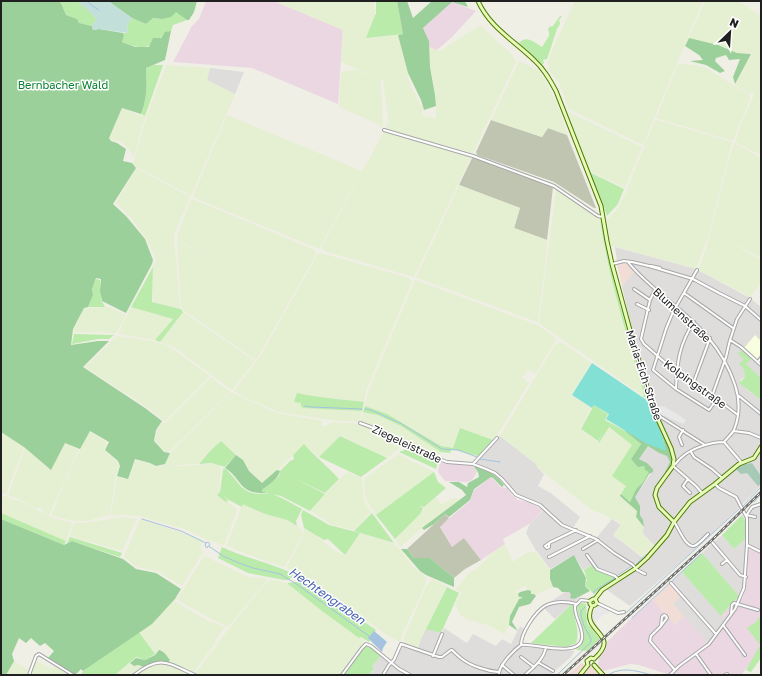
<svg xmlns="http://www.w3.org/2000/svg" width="762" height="676" viewBox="0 0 762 676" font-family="'Golos Text',sans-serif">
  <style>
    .residential { fill: #dedddc }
    .commercial { fill: #f1ddd5 }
    .industrial { fill: #ead7e2 }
    .education { fill: #f7ffe0 }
    .construction { fill: #c0c5b1 }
    .farmland { fill: #e5efd1 }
    .grass { fill: #baebab }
    .forest { fill: #9cd09a }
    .wetland { fill: #c2dfd9 }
    .cemetery { fill: #a6cab5 }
    .pitch { fill: #82e1d4 }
    .parking { fill: #e8e8e8 }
    .water { fill: #a5c3df }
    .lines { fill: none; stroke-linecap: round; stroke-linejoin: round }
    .stream { stroke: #a5c3df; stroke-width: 1 }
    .street-casing { stroke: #a7a7a7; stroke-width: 4 }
    .secondary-casing { stroke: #4f7b02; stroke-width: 5 }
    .street { stroke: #fff; stroke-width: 2 }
    .secondary { stroke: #e7fbb9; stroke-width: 3 }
    .rail-casing { stroke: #6e6e6e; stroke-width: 2.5 }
    .rail { stroke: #fff; stroke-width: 1; stroke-dasharray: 3; stroke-linecap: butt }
    .labels { text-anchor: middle; stroke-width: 3; stroke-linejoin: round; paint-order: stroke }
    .park-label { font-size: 11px; fill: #098232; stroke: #fff }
    .street-label { font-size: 11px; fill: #202020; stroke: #fff }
    .water-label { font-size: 12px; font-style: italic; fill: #4963b2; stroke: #fff }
  </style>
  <rect width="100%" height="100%" fill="#f0efe6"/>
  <!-- residential -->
  <path class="residential" d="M 210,68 L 244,72 L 235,94 L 207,80 Z
    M 615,247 L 696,269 L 750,298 L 761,307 L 761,378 L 745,364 L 752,359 L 744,360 L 745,377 L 740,380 L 746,389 L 761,400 L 761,486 L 708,538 L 630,606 L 607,590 L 609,587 L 638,569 L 658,549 L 642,533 L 644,527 L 635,497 L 636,493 L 651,474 L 647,463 L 639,459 L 648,446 L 659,453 L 667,456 L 673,463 L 674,459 L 655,413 L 635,343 L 622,286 L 634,272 L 625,260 L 617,261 Z
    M 500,436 L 537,465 L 537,467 L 544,474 L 538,486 L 552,494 L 580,517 L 573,528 L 597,537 L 612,519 L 621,525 L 613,535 L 643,558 L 617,575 L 597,569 L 593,564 L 583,570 L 574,555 L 550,569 L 535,549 L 526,533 L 529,525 L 545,509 L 538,503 L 518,496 L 503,478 L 496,473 L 475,464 Z
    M 761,503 L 761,551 L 748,544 L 748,518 L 746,513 L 753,506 Z
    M 722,535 L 734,549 L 746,538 L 744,584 L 740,597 L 702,553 Z
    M 682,572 L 725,619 L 708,643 L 673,604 L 670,583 Z
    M 575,585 L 585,593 L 555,619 L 543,607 Z
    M 520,626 L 525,630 L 520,643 L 521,647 L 574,651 L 574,652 L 571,657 L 550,675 L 368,675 L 374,670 L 372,667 L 381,655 L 392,665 L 401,646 L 417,651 L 420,642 L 420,641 L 425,629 L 437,631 L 442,634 L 444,628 L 467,643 L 473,634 L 496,646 L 502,639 L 511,644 Z"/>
  <!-- commercial -->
  <path class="commercial" d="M 623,262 L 627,263 L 634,272 L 622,286 L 617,264 Z
    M 670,583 L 681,596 L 673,604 L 684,616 L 675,625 L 652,600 Z
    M 581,663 L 592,667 L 600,675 L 568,675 Z"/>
  <!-- industrial -->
  <path class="industrial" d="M 206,1 L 274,1 L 343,30 L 338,104 L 252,68 L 173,62 L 192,26 L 199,19 Z
    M 452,2 L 476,11 L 452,37 L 437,50 L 429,47 L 429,41 L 423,28 L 424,27 Z
    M 440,462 L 473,466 L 477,472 L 472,480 L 467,482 L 445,481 L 438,472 Z
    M 491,477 L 501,487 L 507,488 L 512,495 L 518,500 L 529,502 L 543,510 L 531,523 L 503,539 L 505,544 L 481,560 L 464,538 L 452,547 L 440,526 L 470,501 L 474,490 Z
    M 752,549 L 761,554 L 761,614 L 756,622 L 760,645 L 752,661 L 742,674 L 670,675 L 639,665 L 630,664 L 603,671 L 598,665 L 599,658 L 605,650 L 607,642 L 621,628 L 652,600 L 675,625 L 684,616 L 708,643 L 725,620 L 721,616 L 732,603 L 739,598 L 743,598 L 747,579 L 748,550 Z"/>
  <!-- education -->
  <path class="education" d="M 755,335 L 761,341 L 761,354 L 757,359 L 744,348 Z"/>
  <!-- construction -->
  <path class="construction" d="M 491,120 L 542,137 L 548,128 L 567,135 L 596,208 L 594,208 L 554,182 L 477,155 L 476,152 Z
    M 473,156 L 553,187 L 547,240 L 514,228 L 520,208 L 459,185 Z
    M 445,514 L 449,518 L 440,527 L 452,547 L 464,538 L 481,560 L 465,569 L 454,578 L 430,558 L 414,558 L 407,549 Z"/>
  <!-- farmland -->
  <path class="farmland" d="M 274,1 L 374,1 L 375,15 L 367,38 L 398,35 L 408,73 L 407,75 L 411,87 L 423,109 L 422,116 L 436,118 L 436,96 L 430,66 L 430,48 L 440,51 L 480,25 L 501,45 L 511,53 L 516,62 L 473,153 L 389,130 L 386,127 L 386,125 L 388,123 L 388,118 L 383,80 L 341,62 L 343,30 Z
    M 575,1 L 703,1 L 643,145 L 569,109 L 559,83 L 549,70 L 548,62 L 552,50 Z
    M 705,1 L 738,1 L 761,16 L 761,155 L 735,142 L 743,119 L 754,95 L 752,92 L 749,94 L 735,85 L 752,53 L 738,53 L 718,45 L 689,38 Z
    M 519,61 L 538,70 L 546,82 L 557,103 L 568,135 L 548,128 L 542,137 L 491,120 Z
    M 678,64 L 695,65 L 708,69 L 749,95 L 750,99 L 733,141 L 656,118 Z
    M 166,65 L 210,68 L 207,80 L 235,94 L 191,196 L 133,165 L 148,112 Z
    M 354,70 L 357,70 L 381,79 L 383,127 L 382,128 L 378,124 L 339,107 L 341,72 Z
    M 122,108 L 145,117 L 134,158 L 133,155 L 127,147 L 121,142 L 109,139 Z
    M 567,111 L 642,147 L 625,188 L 589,171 Z
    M 227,115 L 362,171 L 319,249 L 193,197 L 193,196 Z
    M 657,120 L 732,142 L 708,237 L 696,269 L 610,245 L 607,220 L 618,208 L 622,199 L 628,201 L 623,199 L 643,149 L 649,150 L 643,148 L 655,121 Z
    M 386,131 L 471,157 L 414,277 L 324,251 L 321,248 L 383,133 Z
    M 735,143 L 761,158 L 761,258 L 725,239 L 761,260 L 761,282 L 750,297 L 698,270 L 706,249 L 730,155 L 734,144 Z
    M 136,168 L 190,197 L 174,235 L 180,308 L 153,302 L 153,267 L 156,261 L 154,255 L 147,240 L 132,219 L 116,203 L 126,186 Z
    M 459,185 L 520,208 L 514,228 L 547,240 L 545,266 L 538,321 L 537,322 L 417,278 L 416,277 L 440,227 L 460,235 L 440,227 Z
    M 556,189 L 557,189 L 600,218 L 606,255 L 615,291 L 644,395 L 643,396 L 539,323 Z
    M 193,199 L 315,250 L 316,254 L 312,262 L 256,360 L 183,310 L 181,307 L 177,242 L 215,258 L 177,241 L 178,233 L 191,200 Z
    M 321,253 L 409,278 L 412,282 L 367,388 L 364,402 L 342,399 L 315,398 L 297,393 L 303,408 L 362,411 L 360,420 L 357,422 L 329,420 L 279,412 L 244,397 L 234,391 L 261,355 L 318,254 Z
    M 415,280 L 537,325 L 555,337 L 555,341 L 536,373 L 528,370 L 525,375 L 522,376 L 523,378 L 529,383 L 496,437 L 493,440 L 460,428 L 453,448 L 441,446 L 387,414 L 365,406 L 369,389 Z
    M 109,307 L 126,315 L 116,333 L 74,332 L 74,329 L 84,308 Z
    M 131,307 L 172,319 L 155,340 L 119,334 L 119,332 Z
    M 183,312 L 255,361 L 232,390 L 174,347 L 160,342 Z
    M 117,336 L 152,341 L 166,345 L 173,349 L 210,376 L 165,421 L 164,421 L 147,407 L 85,367 Z
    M 559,343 L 563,343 L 591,363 L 571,395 L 591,408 L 580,429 L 599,443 L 608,427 L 632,445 L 626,486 L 620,496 L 637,511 L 636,517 L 644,527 L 642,533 L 653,545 L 643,557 L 614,535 L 621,524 L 614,519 L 611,519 L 601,513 L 594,511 L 584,504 L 537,467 L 536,464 L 500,436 L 555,345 Z
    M 211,377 L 230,392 L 170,451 L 163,451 L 155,441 L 157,430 L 162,422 L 165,423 Z
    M 231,392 L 277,413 L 322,421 L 322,426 L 326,426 L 332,422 L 360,424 L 402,443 L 399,449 L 387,458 L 340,435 L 319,457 L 304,444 L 278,470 L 262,483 L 249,470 L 243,460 L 221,441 L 209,451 L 199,463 L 184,465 L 166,465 L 166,460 L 171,452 Z
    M 363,412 L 378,415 L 401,426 L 441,452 L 439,459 L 363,423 L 361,421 Z
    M 1,432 L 24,447 L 6,494 L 1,493 Z
    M 89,432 L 107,442 L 104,450 L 117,462 L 119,466 L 116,475 L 110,515 L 86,521 L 74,521 L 53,516 L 52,514 L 63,486 L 80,449 Z
    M 65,443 L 79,449 L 49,515 L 42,511 L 41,507 L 36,508 L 16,498 L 8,495 L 25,448 L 51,470 Z
    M 398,454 L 434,472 L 376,515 L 366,500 L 364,479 Z
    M 135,460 L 150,463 L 156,467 L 164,465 L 184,466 L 207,464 L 214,464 L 221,467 L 219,492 L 217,495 L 236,508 L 237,511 L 224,545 L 205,539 L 185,529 L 139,516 L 123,515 L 111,516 L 117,477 L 128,479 Z
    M 347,472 L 362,478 L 364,501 L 371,512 L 354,530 L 332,525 L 311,511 L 325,494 Z
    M 4,496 L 24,503 L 55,519 L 71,522 L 72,524 L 66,541 L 1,513 L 1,497 Z
    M 436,497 L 441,505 L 452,498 L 460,499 L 422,528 L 400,547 L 395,539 L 420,514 L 424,508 Z
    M 243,504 L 264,514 L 286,520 L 300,528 L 303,534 L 302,537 L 285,566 L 283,567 L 260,559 L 227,546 L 227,544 Z
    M 122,517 L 137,519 L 122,551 L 70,536 L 74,523 L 86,523 Z
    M 140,519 L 180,532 L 203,541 L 200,548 L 203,552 L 182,586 L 157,571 L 137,567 L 124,557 Z
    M 304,529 L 313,533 L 334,550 L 345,556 L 360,533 L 391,543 L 398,547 L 413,567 L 424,575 L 426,580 L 425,586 L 404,630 L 400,642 L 387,635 L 306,577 L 287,568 L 287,566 L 303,537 Z
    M 505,544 L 513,562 L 528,552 L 532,553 L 535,551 L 549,569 L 550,579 L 553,587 L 535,595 L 531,594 L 531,591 L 528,590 L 525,586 L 514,592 L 519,593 L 518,595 L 522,597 L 522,598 L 519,599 L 510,616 L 509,625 L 505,634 L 496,630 L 491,626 L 469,620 L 461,616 L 455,605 L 461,593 L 465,596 L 461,592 L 455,590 L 470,572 L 475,570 L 488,558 L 489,555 Z
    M 204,556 L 248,577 L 268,579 L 228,627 L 215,621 L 176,599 L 181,593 Z
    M 433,579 L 447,586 L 420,641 L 418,649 L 405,645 L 404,637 L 427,585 Z
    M 272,580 L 288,583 L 288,584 L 322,611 L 365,642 L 365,644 L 356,652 L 340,675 L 198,675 L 195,674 L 227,631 L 264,585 L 268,581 Z
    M 174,601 L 208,621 L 227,628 L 224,628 L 215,640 L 216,642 L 194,672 L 192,672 L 168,663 L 170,660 L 168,657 L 162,650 L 159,650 L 155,654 L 140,632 L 152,624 Z
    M 14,661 L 28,670 L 26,675 L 6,675 Z
    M 35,661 L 53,669 L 55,664 L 71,675 L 30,675 Z
    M 130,663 L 134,666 L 138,665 L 144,667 L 133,675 L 116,675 Z
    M 159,663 L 166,663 L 191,675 L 137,675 L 151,665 Z"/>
  <!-- grass -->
  <path class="grass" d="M 58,1 L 78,1 L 97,19 L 92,26 L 79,23 L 77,19 L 66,15 L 61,3 Z
    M 376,1 L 397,1 L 403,34 L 366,38 L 375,15 L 376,14 Z
    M 176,11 L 187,20 L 173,25 L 171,31 C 165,32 164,34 160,38 C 147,51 138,48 122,42 L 124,36 L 123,33 L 128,33 L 127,25 L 132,18 L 146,24 L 153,18 L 162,19 Z
    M 560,16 L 562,16 L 559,20 L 560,24 L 557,29 L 547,59 L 543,60 L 544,63 L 541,66 L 519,43 C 527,35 533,42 542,47 L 549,36 L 549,32 L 548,30 L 549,27 L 553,26 Z
    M 153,65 L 163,65 L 145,116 L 141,114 C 147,100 147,84 146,68 Z
    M 589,172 L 624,189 L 618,204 L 607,216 L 600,196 Z
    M 600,218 L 621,308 L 647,399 L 643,396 L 644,395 C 628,337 608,278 600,218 Z
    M 153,267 L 152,302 L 181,309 L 183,312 L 160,342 L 155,340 L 173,319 L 131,307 Z
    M 96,279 L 100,280 L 101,300 L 105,307 L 88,307 L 93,295 L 92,288 Z
    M 74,334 L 114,335 L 109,339 L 98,339 L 72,344 Z
    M 741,350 L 752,359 L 746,364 L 761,378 L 761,400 L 739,383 L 745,377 L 744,370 L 739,363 L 744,360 L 738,353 Z
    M 297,393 C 319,398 341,399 364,402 L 362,411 L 303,408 L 301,406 L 301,403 L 294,402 Z
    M 594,405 L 608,414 L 605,420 L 625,431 L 641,444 L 631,459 L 644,466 L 646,470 L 650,472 L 643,482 L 636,489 L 630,502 L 621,494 L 626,486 L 612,476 L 632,445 L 609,427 L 599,443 L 598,442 L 603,432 L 598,441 L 581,429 Z
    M 365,406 L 387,414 L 441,446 L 453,448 L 460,428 L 493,440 L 478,456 L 452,449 L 450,453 L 441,452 L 401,426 L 378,415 L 363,412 Z
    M 340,436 L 387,458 L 361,477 L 319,457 Z
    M 221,441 L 236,455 L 225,467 L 211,463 L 199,464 L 210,451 Z
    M 304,444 C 315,456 327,466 339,479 L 325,493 L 292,477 L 325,494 L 310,511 L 281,496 L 265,493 L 265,492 L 262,492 L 262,490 L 274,480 L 279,476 L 280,471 L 290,461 L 294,459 L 293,455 Z
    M 410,448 L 438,460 L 436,469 L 399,452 Z
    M 224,468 C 234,475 238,487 249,492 C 256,495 263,493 271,494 C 282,497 292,504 302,509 L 296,521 L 297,526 L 287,520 L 265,514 L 240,503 L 243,504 L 242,507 L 227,499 L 222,494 L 228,501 L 226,502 L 217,495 L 220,492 L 223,470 Z
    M 434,472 L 438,482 L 446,488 L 424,507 L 419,506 L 423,508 L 420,514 L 395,539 L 376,515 Z
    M 303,510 L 329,525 L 360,533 L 345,555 L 328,539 L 324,540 L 304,528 L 301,515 Z
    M 1,513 L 66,541 L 64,545 L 1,519 Z
    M 372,513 L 394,543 L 354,531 Z
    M 742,515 L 746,522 L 746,538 L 734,549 L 722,535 Z
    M 70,537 L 122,553 L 120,557 L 72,541 L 67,543 Z
    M 222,547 C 245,558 271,563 294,574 L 289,580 L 284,580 L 248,573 L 218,558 Z
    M 702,553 L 740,597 L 732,603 L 721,616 L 682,572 Z
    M 592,565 L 597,570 L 616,578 L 594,594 L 585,585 L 587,580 L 584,570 Z
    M 305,581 L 376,630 L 369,642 L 361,637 L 359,638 L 322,611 L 288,584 L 288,583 Z
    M 447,587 L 459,593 L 441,633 C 436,631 430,631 426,629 Z
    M 582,603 L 586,604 L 587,623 L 600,639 L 587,651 L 576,650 C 592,638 580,625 577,608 L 578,605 Z
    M 572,604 L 574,605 C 572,618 581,629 576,643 L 567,647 L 531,643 Z
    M 761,614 L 761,658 L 751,672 L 746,670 L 760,645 L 747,628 L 756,622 Z
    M 139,632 L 155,654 L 145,660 L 136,657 L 115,675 L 81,675 L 83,671 Z
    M 366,646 L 369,646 L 381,655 L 372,667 L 374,669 L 368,675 L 343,675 L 363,648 Z"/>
  <!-- forest -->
  <path class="forest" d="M 1,1 L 58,1 L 61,3 L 66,15 L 77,19 L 79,23 L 92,26 L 93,30 L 99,29 L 123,33 L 124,36 L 122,42 L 135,47 L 149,47 L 153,38 L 161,38 L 165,32 L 171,31 L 165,60 L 146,68 C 147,84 147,100 141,114 L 122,108 L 109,138 L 111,141 L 117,143 L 126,149 L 123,161 L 132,163 L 136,168 L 113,204 L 126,216 L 145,239 L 153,260 L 152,264 L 126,313 L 102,301 L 100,291 L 101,279 L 96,278 L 92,289 L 93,295 L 88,307 L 84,308 L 73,329 L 71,345 L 98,341 L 109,341 L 83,367 L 145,408 L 162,421 L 156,430 L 154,441 L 164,452 L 170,453 L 165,464 L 156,466 L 150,463 L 135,459 L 128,479 L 117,476 L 120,466 L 118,461 L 105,450 L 109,442 L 90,431 L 80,449 L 65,443 L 51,470 L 24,447 L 1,432 Z
    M 108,1 L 197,1 L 194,12 L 189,20 L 187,20 L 176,12 L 171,17 L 162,19 L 153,18 L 146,24 L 132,18 Z
    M 397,1 L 407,1 L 413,18 L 432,1 L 465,1 L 468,7 L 452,2 L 423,28 L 429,41 L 430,67 L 435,95 L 436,106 L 424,110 L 421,100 L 408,73 L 398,35 L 403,34 Z
    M 689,38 L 718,45 L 737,53 L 751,54 L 735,84 L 733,77 L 740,59 L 729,60 L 726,55 L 716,58 L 715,61 L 725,71 L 720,73 L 706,65 L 690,61 L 703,60 L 699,55 L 685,46 Z
    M 653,414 C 659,426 672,446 672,459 C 673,465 669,469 666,474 L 665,472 L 670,462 L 667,456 L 659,453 L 648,446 L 639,459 L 647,463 L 653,469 L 653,472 L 649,474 L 635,497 L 640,506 L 640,515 L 643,520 L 644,527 L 636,517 L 637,511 L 620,496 L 621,494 L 630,502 L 636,489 L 643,482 L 649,472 L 645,470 L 644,466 L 638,467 L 631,459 L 641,444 L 625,431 L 626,430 L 665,449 C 664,437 658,423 647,416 Z
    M 236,455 L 243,460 L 249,471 L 262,483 L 277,470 L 280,471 C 278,479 268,485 262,490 L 262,492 L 265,492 L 265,493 C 238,494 242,478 225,468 Z
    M 475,466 C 487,470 497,475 504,485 L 502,487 L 493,478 L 491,477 L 474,489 L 470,500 L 449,517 L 445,514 L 434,524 L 424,530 L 422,528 L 466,495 L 462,490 L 449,482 L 459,482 L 467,487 L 468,483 L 479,477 L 478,472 L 474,467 Z
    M 1,519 L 64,545 L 72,541 L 123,559 L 136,569 L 156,573 L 181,589 L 175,599 L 152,624 L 83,671 L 81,669 L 75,675 L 48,658 L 54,651 L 45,643 L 40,646 L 31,638 L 26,643 L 19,638 L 12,654 L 14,661 L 6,675 L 1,675 Z
    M 401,549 L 407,549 L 414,558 L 430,558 L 454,578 L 454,587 L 426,575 L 420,571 Z
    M 574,555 L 586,578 L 585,586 L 590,591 L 574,599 L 570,598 L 571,594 L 569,592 L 562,592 L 558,588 L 553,587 L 550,579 L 550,570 Z
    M 528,590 L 531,591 L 531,594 L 534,594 L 536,596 L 530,604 L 519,607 L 512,622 L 518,631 L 509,625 L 510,616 L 519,599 L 522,598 L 522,597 L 519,597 L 518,594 L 520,592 Z
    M 159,650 C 164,651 167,656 170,660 L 168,663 C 158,660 153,662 144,667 L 138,665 L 134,666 L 130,663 L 136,658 L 145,660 L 155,655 Z"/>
  <!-- wetland -->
  <path class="wetland" d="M 78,1 L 108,1 L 132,18 L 127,25 L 128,33 L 99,29 L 93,30 L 92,26 L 97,19 Z"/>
  <!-- cemetery -->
  <path class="cemetery" d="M 743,463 L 747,464 L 752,463 L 761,476 L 761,484 L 758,486 L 747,473 L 741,474 L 735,468 Z"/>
  <!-- pitch -->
  <path class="pitch" d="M 592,363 L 648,401 L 649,406 L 663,438 L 666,451 L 647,444 L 606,419 L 609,414 L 594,405 L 592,408 L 572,395 Z"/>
  <!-- parking -->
  <path class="parking" d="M 661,406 L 665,407 L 673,412 L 674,412 L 686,420 L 685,422 L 683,424 L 681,423 L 665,416 L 663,416 L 657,408 Z
    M 597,606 L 610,611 L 606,615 L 605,614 L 597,620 L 594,625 L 591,616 L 595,608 Z"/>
  <!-- water -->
  <path class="water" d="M 374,631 L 387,642 L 383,648 L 382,652 L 368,638 Z"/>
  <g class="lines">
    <!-- stream -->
    <path class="stream" d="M 88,1 L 91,5 L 99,10
      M 305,406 L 311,407 L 362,409
      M 365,409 L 371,410 L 402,424 L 442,449 L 458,450 L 477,457
      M 480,459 L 500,462
      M 754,502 L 761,494
      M 743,506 L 761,487
      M 142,519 L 181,531 L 206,543 L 208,542 L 210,544 L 209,546
      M 206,543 L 205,546 L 207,548 L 208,546 L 210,547 L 223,556 L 239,563 L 253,568 L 280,574 L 298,585 L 369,636
      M 636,564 L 647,554
      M 618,575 L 632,566
      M 594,593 L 594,591 L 615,578
      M 622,614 L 627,612 L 739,509
      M 632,618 L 701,554
      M 557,675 L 591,642 L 591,639 L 584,626 L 581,616 L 581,611 L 585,607
      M 608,675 C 622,666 637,671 652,675"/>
    <!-- street casing -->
    <g class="street-casing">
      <path id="street" d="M 384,130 L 473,156 L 554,186 L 598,216 L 603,217
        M 628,262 C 640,277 654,288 668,300 C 698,324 723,348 735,385 C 740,400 740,415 734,430 C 732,434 727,438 724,442 L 741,462
        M 612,264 L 624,261 L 632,262 L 649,266 L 693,279 L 719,293 L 745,306 L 761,320
        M 651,266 L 660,268
        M 697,270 L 673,312 L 666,329 L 653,370 L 676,389 L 709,410 L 717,399
        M 634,289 L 650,300
        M 655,290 L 650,300 L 641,339 L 644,344 L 677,373 L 717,399 L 738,415
        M 684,293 L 733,328
        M 637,304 L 649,310
        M 730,340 L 741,347 L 761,365
        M 758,362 L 761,358
        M 693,384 L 710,338
        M 676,389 C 677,363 679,344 694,322
        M 712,396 L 726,357 L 730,340 L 737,319 L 750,299
        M 739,396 L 761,414
        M 656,414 L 705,445
        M 360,423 L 371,427 L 439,459 L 447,462 L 473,464 L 486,469 L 495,473 L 502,479 L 516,495 L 540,505 L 562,525 L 596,539 L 614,553 L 633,565 L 637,570 L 645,574
        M 734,431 L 749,433 L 761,438
        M 682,445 L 679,437 L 683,430
        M 691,452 L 694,457 L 712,469 L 722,478
        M 473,464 L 497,438
        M 688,479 L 683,486 L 690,493
        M 702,493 L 696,486 L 673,466 C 676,464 678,460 682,457 C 692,448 711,442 724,442
        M 747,515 L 755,517
        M 746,516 L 752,507 L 761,504
        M 674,522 C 679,528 685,547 694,546 C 698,545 705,537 708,534
        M 712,542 L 740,575 L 746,577
        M 549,543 L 549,547 L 547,548 L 545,546 L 549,543 L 572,532 L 576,530
        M 747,545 L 761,552
        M 583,549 L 598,540
        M 587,555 L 597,569 L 615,576 L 618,579
        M 549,557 L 590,536
        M 722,564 L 727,560
        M 671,583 L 716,634
        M 597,603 L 618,613 L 624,612
        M 731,613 L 732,605 L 734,603 L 758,610
        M 664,615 L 666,616 L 667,618 L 661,626 L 662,617 Z
        M 723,625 L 745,655
        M 661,626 L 651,636 L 650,641 L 675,670
        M 521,645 C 534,643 578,658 582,639 C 584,628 574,617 575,606 L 581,600 L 590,601
        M 521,645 C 521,633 535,612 545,606 C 554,601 567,601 576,604
        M 696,654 L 711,675
        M 433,656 L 442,634
        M 521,657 L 534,667
        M 539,663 L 553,671
        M 502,665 L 514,675
        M 29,675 L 36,656 L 39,654 L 73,675
        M 134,675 C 161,654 167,663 195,675
        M 342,675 L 362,648 L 366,644 L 371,646 L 399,669 L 410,675
        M 383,675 L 389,665 L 394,660 L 401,644 L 439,657 L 442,657 L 451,650 L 452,650 C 455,653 458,656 462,659 C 471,666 487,671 498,672
        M 499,675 C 498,666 514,650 521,645
        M 525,675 C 534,667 544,659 546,647
        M 670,675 L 679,666 L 709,644 L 735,609 L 744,588 L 747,545 L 747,518 L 736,497 L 719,488 L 715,484
        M 725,675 L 727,674"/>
    </g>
    <!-- secondary casing -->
    <g class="secondary-casing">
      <path id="secondary" d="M 478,1 C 490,28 515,41 535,61 C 544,69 550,80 556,91 L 601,206 L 607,241 L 612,264 L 634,345 L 655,413 L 671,448 L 674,459 L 673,466 L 657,488 L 655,495 L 659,507 L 674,522
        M 595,599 L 602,590 L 636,568 L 647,558 L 667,535 L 674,522 L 690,502 L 715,484 L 739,464 L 754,458 L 761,447
        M 592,606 C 579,633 623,633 594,659
        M 592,606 L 590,604 L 590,601 L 593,599 L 595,599
        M 592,606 L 595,605 L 597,603 L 595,599
        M 588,665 L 587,661 L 591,658 L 594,659
        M 594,665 L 603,675
        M 580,675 L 588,665"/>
    </g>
    <!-- street -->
    <use href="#street" class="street"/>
    <!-- secondary -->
    <use href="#secondary" class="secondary"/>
    <!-- rail casing -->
    <g class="rail-casing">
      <path id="rail" d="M 563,675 L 713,539 L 761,492"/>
    </g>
    <!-- rail -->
    <use href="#rail" class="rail"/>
  </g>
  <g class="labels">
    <!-- park labels -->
    <g class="park-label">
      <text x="63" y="89">Bernbacher Wald</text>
    </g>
    <!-- street labels -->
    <g class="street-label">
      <text transform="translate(682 315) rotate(43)" y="4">Blumenstraße</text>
      <text transform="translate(644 375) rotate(72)" y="4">Maria-Eich-Straße</text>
      <text transform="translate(695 384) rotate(36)" y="4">Kolpingstraße</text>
      <text transform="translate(407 444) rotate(25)" y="4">Ziegeleistraße</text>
    </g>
    <!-- water labels -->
    <g class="water-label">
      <text transform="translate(327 596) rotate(35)" y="4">Hechtengraben</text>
    </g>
  </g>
  <!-- border -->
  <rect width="762" height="676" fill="none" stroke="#202020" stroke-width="4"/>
  <!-- north arrow -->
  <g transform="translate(730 32) rotate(25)" stroke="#ffffff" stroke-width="3" paint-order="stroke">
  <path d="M0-3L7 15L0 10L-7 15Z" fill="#202020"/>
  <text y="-6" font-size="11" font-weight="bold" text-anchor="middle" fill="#202020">N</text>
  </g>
</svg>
